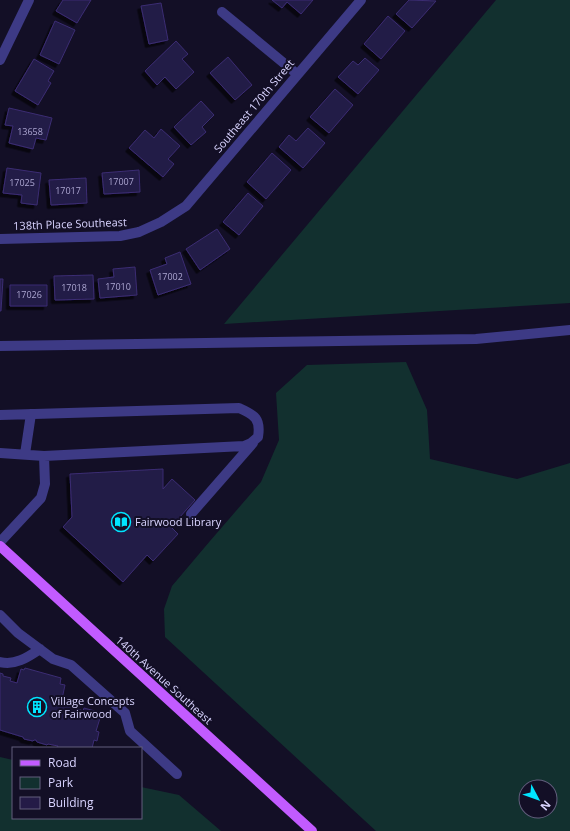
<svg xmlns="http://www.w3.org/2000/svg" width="570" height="831" viewBox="0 0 570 831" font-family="'Open Sans',sans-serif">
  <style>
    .green { fill: #12302f; fill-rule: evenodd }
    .building { fill: #241b47; stroke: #3b2d73; filter: url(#shadow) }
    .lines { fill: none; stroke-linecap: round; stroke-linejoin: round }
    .minor { stroke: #3d3a85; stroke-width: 10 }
    .major { stroke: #c25bff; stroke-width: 10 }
    .labels { text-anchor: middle; stroke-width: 4; stroke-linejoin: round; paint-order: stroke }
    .number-label { font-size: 9px; fill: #aca6d1 }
    .street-label { font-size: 11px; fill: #d9d4ff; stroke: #130f26 }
    .poi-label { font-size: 11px; fill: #d9d4ff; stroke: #130f26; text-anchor: start }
  </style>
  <defs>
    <filter id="shadow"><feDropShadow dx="-3.5" dy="3.5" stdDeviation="0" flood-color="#0009"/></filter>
  </defs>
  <rect width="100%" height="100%" fill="#130f26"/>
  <!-- green -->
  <path class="green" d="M 496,0 L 570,0 L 570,303 L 224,324 Z
    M 406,362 L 427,410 L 430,459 L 517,479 L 570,463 L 570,831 L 376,831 L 165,637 L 164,609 L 172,586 L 210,541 L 261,482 L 279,440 L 276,393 L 307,365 ZM 526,787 L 550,787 L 550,811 L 526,811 Z
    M 0,757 L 13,760 L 13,818 L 141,818 L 141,787 L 179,795 L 221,831 L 0,831 Z"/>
  <!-- building -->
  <path class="building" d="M 63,0 L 91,0 L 77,23 L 56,11 Z
    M 272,0 L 313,0 L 301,14 L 287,2 L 282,8 Z
    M 409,0 L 436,1 L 412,28 L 396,14 Z
    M 161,3 L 168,40 L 149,44 L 141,6 Z
    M 388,16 L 405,31 L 381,59 L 364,44 Z
    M 55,21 L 75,30 L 59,64 L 40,55 Z
    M 176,41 L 188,54 L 182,59 L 194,72 L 176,89 L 165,77 L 157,85 L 145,71 Z
    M 228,57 L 252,85 L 235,100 L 210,73 Z
    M 365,58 L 379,70 L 358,94 L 338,77 L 353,61 L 358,65 Z
    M 34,59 L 54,71 L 48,81 L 51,83 L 38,105 L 15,91 Z
    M 335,89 L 353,105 L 329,133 L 310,117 Z
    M 201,101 L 214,115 L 202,127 L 206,132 L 191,145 L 174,127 Z
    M 9,108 L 52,118 L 46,140 L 36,138 L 33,149 L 9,143 L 13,126 L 5,125 Z
    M 308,128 L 325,143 L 303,168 L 279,147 L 289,135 L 296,141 Z
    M 161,129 L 180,146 L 168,159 L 174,164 L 163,177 L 129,148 L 145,130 L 154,138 Z
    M 272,153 L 291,170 L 266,199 L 247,182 Z
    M 7,168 L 41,173 L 37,205 L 21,203 L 22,195 L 3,193 Z
    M 139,170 L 140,192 L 104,194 L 102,173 Z
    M 86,178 L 87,203 L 51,205 L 49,180 Z
    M 248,193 L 263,206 L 239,235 L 223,222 Z
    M 217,229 L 230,249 L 200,270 L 186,249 Z
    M 180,252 L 191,284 L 158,295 L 150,270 L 167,264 L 165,258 Z
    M 135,267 L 137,295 L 100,298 L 98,279 L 114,277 L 113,269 Z
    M 93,275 L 94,299 L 55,300 L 54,276 Z
    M 0,279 L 3,279 L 1,311 L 0,311 Z
    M 10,285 L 47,285 L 47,306 L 10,306 Z
    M 163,469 L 163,489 L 172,479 L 195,500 L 171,527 L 178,534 L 153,561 L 147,555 L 123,582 L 63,527 L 72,517 L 70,474 Z
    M 25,668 L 61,678 L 60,684 L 65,685 L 62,699 L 59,698 L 57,704 L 63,705 L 63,703 L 83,711 L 84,708 L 95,711 L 94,713 L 101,715 L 96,731 L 99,732 L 97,741 L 94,740 L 92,748 L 57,748 L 58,746 L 48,744 L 47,745 L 37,742 L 36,740 L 34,740 L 33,741 L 24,739 L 23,737 L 0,730 L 0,673 L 3,674 L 3,676 L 11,678 L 10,681 L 17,683 L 21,669 L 24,670 Z"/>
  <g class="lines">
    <!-- minor -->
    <path class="minor" d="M 222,12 L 297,74
      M 0,60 L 29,0
      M 0,239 L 120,236 L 139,232 L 161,222 L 186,206 L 361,0
      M 0,346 L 476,339 L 570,330
      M 0,415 L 239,408 C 255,415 261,419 258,437 L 251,443 L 244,446 L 44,456 L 0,453
      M 25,454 L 31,414
      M 191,514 L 253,443
      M 0,542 L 41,498 L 45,484 L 44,456
      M 0,615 L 18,633 L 53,659 L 71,665 L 125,713 L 130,731 L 177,774
      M 0,662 C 15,666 28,657 40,649"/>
    <!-- major -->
    <path class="major" d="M 0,546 L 312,831"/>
  </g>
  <!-- icons -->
  <defs>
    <g id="library-ring" transform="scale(1)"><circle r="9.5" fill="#130f26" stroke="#00e5ff" stroke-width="1.5"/><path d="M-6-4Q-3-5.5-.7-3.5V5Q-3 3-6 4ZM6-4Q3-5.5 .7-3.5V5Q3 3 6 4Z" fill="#00e5ff"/></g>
    <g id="building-ring" transform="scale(1)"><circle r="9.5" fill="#130f26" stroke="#00e5ff" stroke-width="1.5"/><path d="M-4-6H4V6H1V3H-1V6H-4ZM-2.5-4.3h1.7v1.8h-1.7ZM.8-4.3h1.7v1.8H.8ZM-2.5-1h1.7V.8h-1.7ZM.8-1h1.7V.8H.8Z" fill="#00e5ff"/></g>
  </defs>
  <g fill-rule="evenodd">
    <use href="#library-ring" x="121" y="522"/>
    <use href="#building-ring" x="37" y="707"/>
  </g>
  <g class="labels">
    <!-- number labels -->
    <g class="number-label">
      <text x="30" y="135">13658</text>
      <text x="121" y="185">17007</text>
      <text x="22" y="186">17025</text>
      <text x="68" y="194">17017</text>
      <text x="170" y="280">17002</text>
      <text x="118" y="290">17010</text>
      <text x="74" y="291">17018</text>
      <text x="29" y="298">17026</text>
    </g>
    <!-- street labels -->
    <g class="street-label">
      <text transform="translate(254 106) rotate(-50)" y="4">Southeast 170th Street</text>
      <text transform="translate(70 224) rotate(-2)" y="4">138th Place Southeast</text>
      <text transform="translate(164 680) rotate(42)" y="4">140th Avenue Southeast</text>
    </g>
    <!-- poi labels -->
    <g class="poi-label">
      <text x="135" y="526">Fairwood Library</text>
      <text x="51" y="705">Village Concepts<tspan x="51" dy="13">of Fairwood</tspan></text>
    </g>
  </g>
  <!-- legend -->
  <rect x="12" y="747" width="130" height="72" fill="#130f26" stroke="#625e7d"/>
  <rect x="20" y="760" width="20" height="6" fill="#c25bff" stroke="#625e7d"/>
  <text x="48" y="767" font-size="12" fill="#d9d4ff">Road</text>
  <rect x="20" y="777" width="20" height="12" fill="#12302f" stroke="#625e7d"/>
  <text x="48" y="787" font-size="12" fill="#d9d4ff">Park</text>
  <rect x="20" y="797" width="20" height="12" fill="#241b47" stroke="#625e7d"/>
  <text x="48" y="807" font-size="12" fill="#d9d4ff">Building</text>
  <!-- north arrow -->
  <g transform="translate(538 799) rotate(131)"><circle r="19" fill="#130f26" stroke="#625e7d"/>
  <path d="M0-3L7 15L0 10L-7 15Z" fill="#00e5ff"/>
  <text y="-6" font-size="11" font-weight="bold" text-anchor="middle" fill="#d9d4ff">N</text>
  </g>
</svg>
